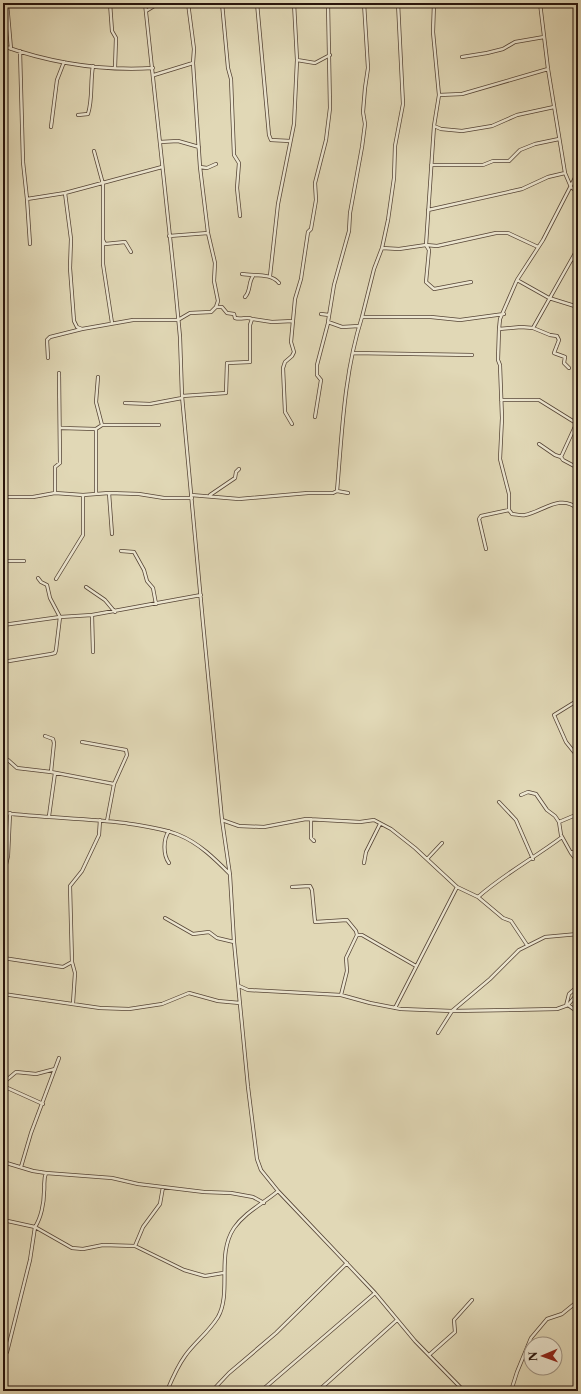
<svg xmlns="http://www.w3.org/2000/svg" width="581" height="1394" viewBox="0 0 581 1394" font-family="'Libre Caslon Text',serif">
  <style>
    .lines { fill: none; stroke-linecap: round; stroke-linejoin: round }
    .street-casing { stroke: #564536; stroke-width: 4 }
    .street { stroke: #ece6d0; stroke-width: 2.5 }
  </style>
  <rect width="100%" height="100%" fill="#e1d8b6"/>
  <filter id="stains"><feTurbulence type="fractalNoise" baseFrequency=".005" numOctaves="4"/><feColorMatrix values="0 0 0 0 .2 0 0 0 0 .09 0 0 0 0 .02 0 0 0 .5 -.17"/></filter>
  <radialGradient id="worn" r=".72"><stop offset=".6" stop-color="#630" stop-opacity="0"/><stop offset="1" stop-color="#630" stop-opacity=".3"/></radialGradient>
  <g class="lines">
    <!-- street casing -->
    <g class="street-casing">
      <path id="street" d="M 7,3 L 11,49
        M 110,3 L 112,31 L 116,38 L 115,68
        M 145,3 L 175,284 L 180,337 L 182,396 L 203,623 L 222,820 L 230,875 L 234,942 L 248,1087 L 257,1159 L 261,1170 L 278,1191 L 375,1293 L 415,1341 L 464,1391
        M 222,3 L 228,68 L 231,79 L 234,155 L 239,163 L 237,188 L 240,216
        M 257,3 L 269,135 L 271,140 L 290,141
        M 398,3 L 403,104 L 395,146 L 394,178 L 388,220 L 382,248 L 374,269 L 362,317 L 431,317 L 460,320 L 504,314
        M 434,3 L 433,32 L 439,95
        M 540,3 L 548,69 L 565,173 L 571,187 L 578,192
        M 146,11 L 159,3
        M 3,46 C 51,63 103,71 153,68
        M 20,51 L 23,162 L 27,199
        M 462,57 L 487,53 L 503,49 L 515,42 L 544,37
        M 297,60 L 315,63 L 330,55
        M 154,75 L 193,63
        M 78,115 L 88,114 C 93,98 90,82 93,66
        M 434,126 L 441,129 L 462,131 L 492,126 L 517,115 L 554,107
        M 51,127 L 57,80 L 64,62
        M 160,142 L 178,141 L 199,147
        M 94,151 L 103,184 L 103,264 L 112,323
        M 431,165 L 483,165 L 493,161 L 509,161 L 520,150 L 535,144 L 559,139
        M 162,167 L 65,193 L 71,239 L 70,268 L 74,321 L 77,327 L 82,329 L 133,320 L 178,320 L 190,313 L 211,312 L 216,307 L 218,301 L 214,281 L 215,263 L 208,233 L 200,167 L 193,63 L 194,49 L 188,3
        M 200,167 L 207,168 L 216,164
        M 578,172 L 543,240 L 517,280 L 549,298 L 578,307
        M 428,210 L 522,189 L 548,177 L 565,173
        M 169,236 L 208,233
        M 103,240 L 105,244 L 125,242 L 131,252
        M 30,244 L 27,199 L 65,193
        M 382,248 L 399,249 L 426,245 L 437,246 L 496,233 L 508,233 L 538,247
        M 572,259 L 578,262
        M 242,274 C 255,276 271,273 279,283
        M 270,276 L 278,204 L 294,124 L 297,60 L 294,3
        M 517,280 L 500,319 L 499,329 L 521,327 L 533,328 L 578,248
        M 471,282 L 434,289 L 426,282 L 429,250 L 426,245 L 434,126 L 439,95 L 462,94 L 548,69
        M 245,297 C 251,291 248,283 253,276
        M 216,307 L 222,307 L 227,313 L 234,314 L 235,318 C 242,320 247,316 252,319
        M 321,314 L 329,315
        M 359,326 L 342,327 L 328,322 L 334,285 L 349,231 L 350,213 L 362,147 L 365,124 L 363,112 L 365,88 L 368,68 L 364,3
        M 533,328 L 550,335 L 557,336 L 559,340 L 554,353 L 565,357 L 564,363 L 569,368
        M 499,329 L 498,360 L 500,365 L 502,418 L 500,459 L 509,494 L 509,510 L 512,514 C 516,514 521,516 525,515 C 542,512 561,493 578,509
        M 353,353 L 472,355
        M 48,358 L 47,340 L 50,337 L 82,329
        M 182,396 L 226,393 L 227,363 L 250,362 L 250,325 L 252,319 L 272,322 L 293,321
        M 501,400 L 539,400 L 576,423
        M 125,403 L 150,404 L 182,398
        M 315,417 L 321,380 L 317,375 L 317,365 L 328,323
        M 578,420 L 561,457 L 563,460 L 578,468
        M 292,424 L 285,412 L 283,368 L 285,362 L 292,356 L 294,352 L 291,342 L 295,299 L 301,279 L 308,232 L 311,229 L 316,200 L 315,183 L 326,140 L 330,108 L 328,3
        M 102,425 L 159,425
        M 61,428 L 96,429 L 102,425 L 96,402 L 98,377
        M 96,429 L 96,493
        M 539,444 L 555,455 L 561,457
        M 55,493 L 55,467 L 60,463 L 59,373
        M 109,493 L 112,534
        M 348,493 L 337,491 C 342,433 344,373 362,317
        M 191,495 L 239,499 L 308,493 L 333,493 L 337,491
        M 210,495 L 235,478 L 236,472 L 239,469
        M 3,497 L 33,497 L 55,493 L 83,495 L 109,493 L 139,494 L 164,498 L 192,498
        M 486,549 L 479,519 L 481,516 L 509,510
        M 121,551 L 134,552 L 144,570 L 147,581 L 153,588 L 156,604
        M 3,561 L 24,561
        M 56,579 L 83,535 L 83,495
        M 86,587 L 105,600 L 115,612
        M 92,615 L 93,652
        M 3,625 L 60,617 L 92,615 L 201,595
        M 3,662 L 51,654 L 55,653 L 56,650 L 60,617 L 50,598 L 47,585 L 41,582 L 38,578
        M 575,702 L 554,715 L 566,742 L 578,757
        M 45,736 L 53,739 L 54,743 L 51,772 L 114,784
        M 82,742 L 126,750 L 127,755 L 114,784 L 107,821
        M 8,760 L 17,768 L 51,772
        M 521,795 L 528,792 L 536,794 L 547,810 L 555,816 L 559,822 L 561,835 L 571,853 L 578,862
        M 499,802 L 516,820 L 533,859
        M 3,813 C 44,818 85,818 125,823 C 143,826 162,828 179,835 C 199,843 215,859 230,874
        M 49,816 L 55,773
        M 311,819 L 311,838 L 314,841
        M 222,820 L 239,826 L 264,827 L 306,819 L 360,822 L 374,820 L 391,829 L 415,848 L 457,887 L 478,897 L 503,918 L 511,921 L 527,945
        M 559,822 L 578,814
        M 571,853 L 578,850
        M 427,859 L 442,843
        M 169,863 C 163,855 163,839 169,831
        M 364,863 L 366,852 L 380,824
        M 3,877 L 8,856 L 10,813
        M 292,887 L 310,886 L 312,890 L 315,922 L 347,920 L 356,931 L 357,935 L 362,935 L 416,966
        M 478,897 C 504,874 534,858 562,837
        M 165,918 L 193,934 L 209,932 L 217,938 L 234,942
        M 3,958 L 63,967 L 72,962
        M 239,986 L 248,990 L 341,995 L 370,1003 L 401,1009 L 452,1011 L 557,1009 L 568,1005 L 578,993
        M 3,994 L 100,1008 L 129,1009 L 162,1004 L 189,993 L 218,1001 L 240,1003
        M 341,995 L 347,971 L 346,958 L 357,935
        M 73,1003 L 75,973 L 72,962 L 70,886 L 82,871 L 99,835 L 100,820
        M 568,1005 L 578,1012
        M 566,1006 L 569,994 L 578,986
        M 395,1008 L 457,887
        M 438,1033 L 452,1011 L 490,979 L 519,950 L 545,937 L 578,934
        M 3,1083 L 16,1072 L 36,1074 L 55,1069
        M 3,1086 L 43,1104
        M 3,1162 L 33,1171 L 46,1173
        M 21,1167 L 31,1133 L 59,1058
        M 3,1220 L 35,1227 L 30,1260 L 7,1352
        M 135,1246 L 143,1227 L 160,1204 L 163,1187
        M 223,1273 L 205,1276 L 184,1270 L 135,1246 L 103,1245 L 83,1249 L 72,1248 L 35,1227 C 41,1218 44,1203 44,1192 C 45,1185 43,1180 46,1173 L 112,1178 L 138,1184 L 204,1192 L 231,1193 L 253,1197 L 264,1203
        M 429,1355 L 455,1332 L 454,1320 L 472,1300
        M 167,1391 C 172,1379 177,1367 185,1356 C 195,1342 208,1333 218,1317 C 232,1292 216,1255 234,1228 C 245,1212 264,1203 278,1191
        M 212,1391 L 229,1373 L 276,1333 L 347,1263
        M 261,1391 L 375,1293
        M 318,1391 L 397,1320
        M 511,1391 L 517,1372 L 531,1338 L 547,1319 L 562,1314 L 578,1301"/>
    </g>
    <!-- street -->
    <use href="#street" class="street"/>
  </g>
  <!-- margin -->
  <rect width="581" height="1394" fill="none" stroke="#e1d8b6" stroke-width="16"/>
  <rect x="4" y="4" width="573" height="1386" fill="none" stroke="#28140c" stroke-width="2"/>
  <rect x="8" y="8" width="565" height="1378" fill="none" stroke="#28140c"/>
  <!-- north arrow -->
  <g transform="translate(543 1356) rotate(268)"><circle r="19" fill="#ece6d0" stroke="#9e9282"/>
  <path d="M0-3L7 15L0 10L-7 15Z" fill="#8f2418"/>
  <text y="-6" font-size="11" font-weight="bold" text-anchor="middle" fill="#28140c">N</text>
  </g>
  <rect width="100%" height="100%" filter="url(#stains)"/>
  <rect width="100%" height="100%" fill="url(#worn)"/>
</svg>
